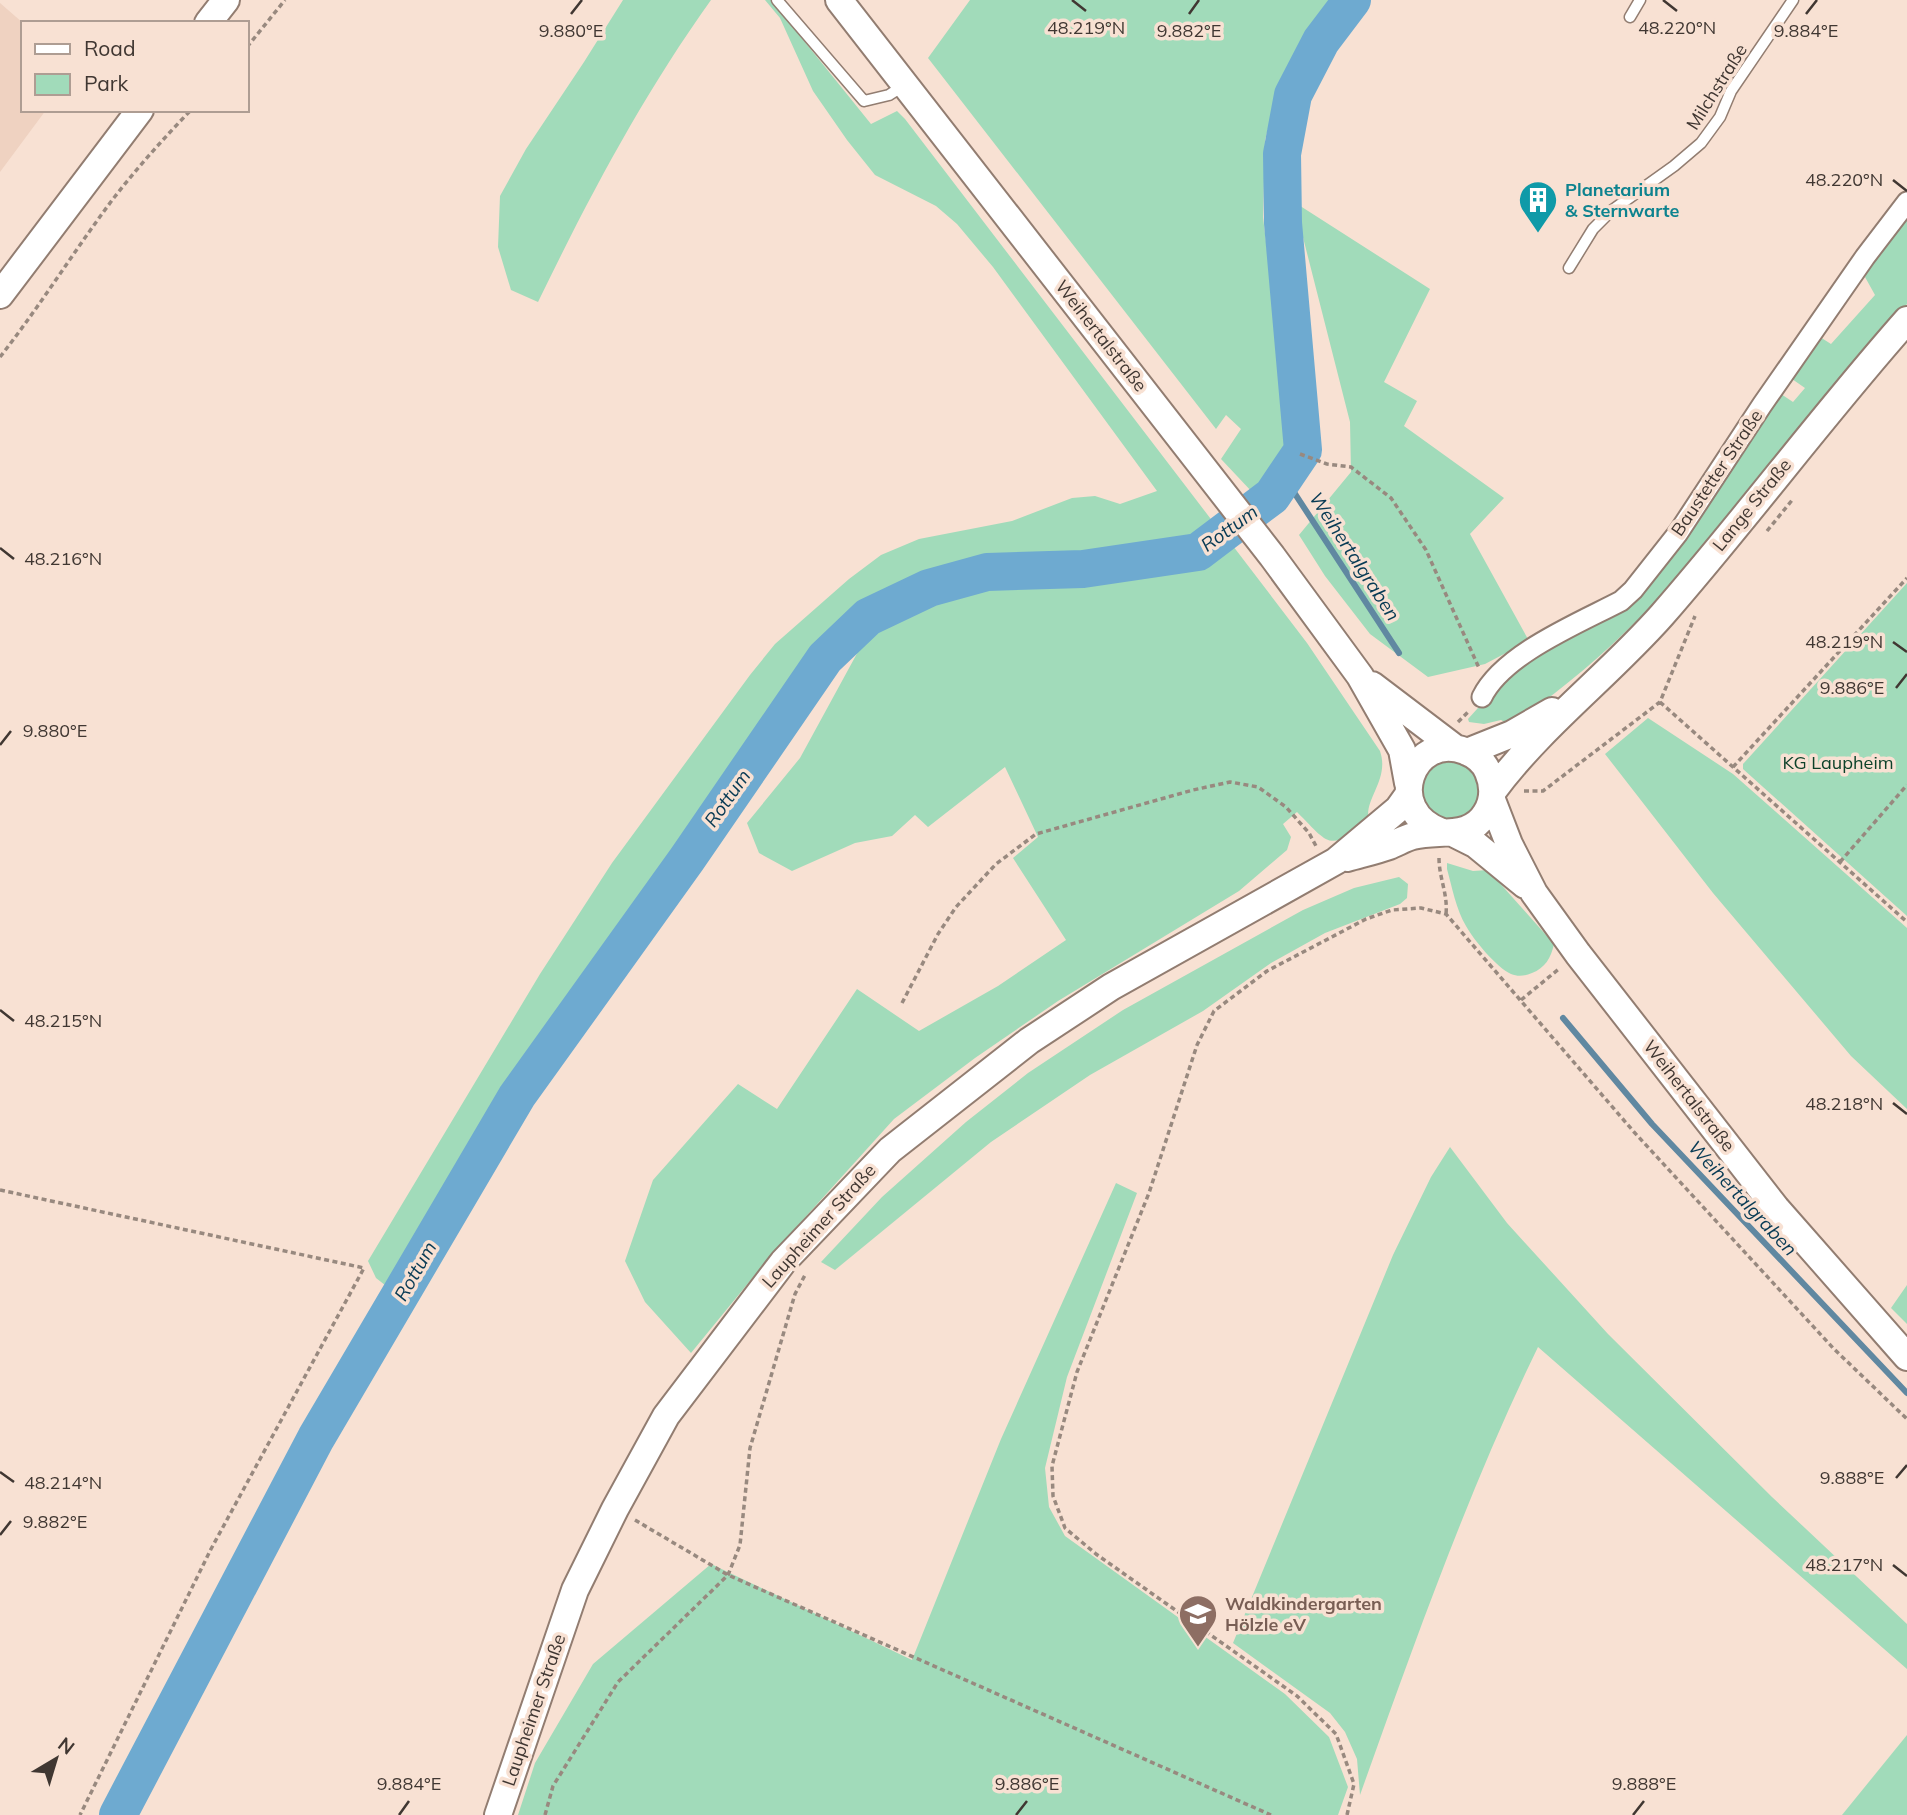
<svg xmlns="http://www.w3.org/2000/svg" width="1907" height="1815" viewBox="0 0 1907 1815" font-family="Mulish,sans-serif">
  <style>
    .built { fill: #efd2c1 }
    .green { fill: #a1dbba }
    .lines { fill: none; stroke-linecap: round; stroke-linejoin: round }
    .stream { stroke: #6088a1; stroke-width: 6 }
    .river { stroke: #6eaad0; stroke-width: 38 }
    .lane-casing { stroke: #927d71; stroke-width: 13 }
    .street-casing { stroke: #927d71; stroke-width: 23 }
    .secondary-casing { stroke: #927d71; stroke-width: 30 }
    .path { stroke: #98897f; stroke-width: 3.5; stroke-dasharray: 5 3.5; stroke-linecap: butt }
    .lane { stroke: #fff; stroke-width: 10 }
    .street { stroke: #fff; stroke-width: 19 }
    .secondary { stroke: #fff; stroke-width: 26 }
    .ticks { fill: none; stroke: #403732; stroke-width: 2.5 }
    .labels { text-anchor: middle; stroke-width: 7; stroke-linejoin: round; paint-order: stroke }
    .street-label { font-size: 18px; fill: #403732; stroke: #f8e1d3 }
    .culture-label { font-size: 18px; font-weight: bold; fill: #0d838f; stroke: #f8e1d3; text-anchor: start }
    .park-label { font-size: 18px; fill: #0c4129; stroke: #f8e1d3 }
    .education-label { font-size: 18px; font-weight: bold; fill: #785e54; stroke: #f8e1d3; text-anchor: start }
    .water-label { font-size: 19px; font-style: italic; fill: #073a54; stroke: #f8e1d3 }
    .ticks-label { font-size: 18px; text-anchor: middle; fill: #403732; stroke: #f8e1d3; stroke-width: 7; stroke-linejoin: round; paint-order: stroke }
  </style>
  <rect width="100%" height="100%" fill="#f8e1d3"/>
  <!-- built -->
  <path class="built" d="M 0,3 L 23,23 L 23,110 L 46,110 L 0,172 Z"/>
  <!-- green -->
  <path class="green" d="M 623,0 L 711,0 C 643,95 589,197 538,302 L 511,290 L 498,247 L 500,196 L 526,149 L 584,62 Z
    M 765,0 L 771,0 L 871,124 L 897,111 L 905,119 L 1220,531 L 1189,540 L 1114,547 L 1070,557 L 997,565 L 914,581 L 871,605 L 840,629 L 807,665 L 750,737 L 458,1173 L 390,1289 L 376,1278 L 368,1261 L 540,974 L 612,863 L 750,675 L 775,644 L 849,579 L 881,555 L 919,539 L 1012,521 L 1072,498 L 1095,496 L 1120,504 L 1157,491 L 993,267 L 957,224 L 936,206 L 875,175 L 847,140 L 813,91 L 780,18 Z
    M 970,0 L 1339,0 L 1277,94 L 1265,140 L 1263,217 L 1290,441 L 1281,458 L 1253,493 L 1221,459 L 1241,429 L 1226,415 L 1216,429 L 928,58 Z
    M 1294,202 L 1430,289 L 1384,382 L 1417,401 L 1404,426 L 1504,498 L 1470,534 L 1529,641 L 1485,664 L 1428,677 L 1370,634 L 1325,576 L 1299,535 L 1351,472 L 1350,422 Z
    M 1907,215 L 1907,304 C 1778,447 1674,618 1510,725 L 1501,720 L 1484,724 L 1469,722 L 1468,719 L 1515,667 L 1611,613 L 1708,503 L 1781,394 L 1793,402 L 1805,388 L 1792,379 L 1820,337 L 1831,344 L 1875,295 L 1865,277 L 1871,261 Z
    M 1233,546 L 1307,643 L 1380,751 C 1390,780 1363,799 1369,821 C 1328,852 1330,845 1297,812 L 1283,824 L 1291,837 L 1287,850 L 1239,891 L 1058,1001 L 975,1058 L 894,1119 L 772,1254 L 691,1353 L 645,1302 L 625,1261 L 653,1180 L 738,1084 L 777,1109 L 857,989 L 919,1031 L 998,986 L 1066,940 L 1013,858 L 1038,837 L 1005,767 L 928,827 L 915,815 L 892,836 L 855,843 L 792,871 L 759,853 L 747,823 L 800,758 L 866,637 L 899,613 L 970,586 L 1164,571 L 1211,560 Z
    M 1907,583 L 1907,916 L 1743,769 L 1743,764 Z
    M 1648,718 L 1733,774 L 1907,928 L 1907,1109 L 1851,1056 L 1713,893 L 1605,754 Z
    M 1459,759 C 1491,785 1487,812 1446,821 L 1422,806 L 1420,778 L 1432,763 Z
    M 1447,863 L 1473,871 L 1488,870 L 1554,944 C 1551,958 1545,968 1532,973 C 1525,976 1518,977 1511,974 C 1497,968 1473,939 1466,926 C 1456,909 1452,887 1447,869 Z
    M 1399,877 L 1408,884 L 1407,898 L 1400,904 L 1325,933 L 1271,963 L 1203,1011 L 1090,1075 L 991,1142 L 835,1270 L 821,1262 L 882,1197 L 966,1122 L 1028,1073 L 1123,1010 L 1303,910 L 1354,888 Z
    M 1450,1147 L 1507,1223 L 1608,1334 L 1772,1497 L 1907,1624 L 1907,1669 L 1538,1347 C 1468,1491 1414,1644 1360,1795 L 1357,1759 L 1345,1732 L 1330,1713 L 1233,1643 L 1393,1255 L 1431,1177 Z
    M 1116,1183 L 1137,1193 L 1067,1377 L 1045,1468 L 1049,1507 L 1065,1536 L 1285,1694 L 1329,1737 L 1348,1787 L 1338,1815 L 518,1815 L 535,1763 L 593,1664 L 711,1564 L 912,1660 L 1001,1439 Z
    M 1907,1285 L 1907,1324 L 1891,1308 Z
    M 1907,1735 L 1907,1815 L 1842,1815 Z"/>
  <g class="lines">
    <!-- stream -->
    <path class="stream" d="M 1284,477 L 1399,653
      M 1563,1018 L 1652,1124 L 1907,1393"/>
    <!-- river -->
    <path class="river" d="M 118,1815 L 316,1438 L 517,1096 L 687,859 L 825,658 L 868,617 L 929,588 L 987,572 L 1083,569 L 1198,552 L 1272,496 L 1303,450 L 1283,223 L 1282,154 L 1293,95 L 1321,41 L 1352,0"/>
    <!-- lane casing -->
    <g class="lane-casing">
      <path id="lane" d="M 777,0 L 864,101 L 889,95 L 903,86
        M 1630,17 L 1640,0
        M 1569,268 L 1593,229 L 1611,211 L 1674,166 L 1701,143 L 1720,117 L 1731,91 L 1793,0"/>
    </g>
    <!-- street casing -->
    <g class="street-casing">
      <path id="street" d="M 1482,697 C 1503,654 1579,623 1621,601 L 1633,590 L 1678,533 L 1762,405 L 1865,257 L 1907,202"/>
    </g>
    <!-- secondary casing -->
    <g class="secondary-casing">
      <path id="secondary" d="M 839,0 L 1272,556 L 1360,676 L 1402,750 L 1408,783
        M 208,23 L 226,0
        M 0,295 L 140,110
        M 1372,685 L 1455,748
        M 1467,752 L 1512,734 L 1552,711
        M 1493,791 C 1542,725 1608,676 1662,615 C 1746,519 1822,416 1907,320
        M 1492,800 L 1509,844 L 1534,893 L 1578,954 L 1776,1208 L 1907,1357
        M 1453,833 L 1475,844 L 1525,885
        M 1347,858 C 1361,854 1375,851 1389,846 C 1397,843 1405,838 1413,836 C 1439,829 1470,840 1486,813 C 1494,800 1494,786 1488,772 C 1484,762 1475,755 1465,751 C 1412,731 1382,811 1442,832
        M 498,1815 L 575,1590 L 615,1509 L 666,1416 L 783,1262 L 890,1150 L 1029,1041 L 1111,987 L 1336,861 L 1398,809 L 1408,795"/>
    </g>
    <!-- path -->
    <path class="path" d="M 247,47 L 285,0
      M 0,357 C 40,306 74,251 113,199 C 137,168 163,139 191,110
      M 1300,454 L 1327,464 L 1351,467 L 1391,498 L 1426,550 L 1479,668
      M 1767,531 L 1793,499
      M 1660,702 L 1907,922
      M 1458,722 L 1470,710
      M 1733,767 L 1907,578
      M 1524,791 L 1543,791 L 1660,702 L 1695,616
      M 1439,858 C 1439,878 1448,894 1446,914
      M 1840,862 L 1907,785
      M 1521,1000 L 1560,968
      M 902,1003 L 938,934 L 956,907 L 996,864 L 1036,834 L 1193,790 L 1230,782 L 1258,787 L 1286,807 L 1309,833 L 1316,846
      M 0,1190 L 364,1268 L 211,1549 L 80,1815
      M 635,1520 L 728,1575 L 1271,1815
      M 545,1815 L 553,1786 L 618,1682 L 728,1575 L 740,1545 L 750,1448 L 795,1294 L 805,1275
      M 1347,1815 L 1354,1784 L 1336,1734 L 1297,1696 L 1096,1554 L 1065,1528 L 1053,1496 L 1052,1466 L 1077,1372 L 1149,1193 L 1197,1045 L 1214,1011 L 1267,971 L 1366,919 L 1392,910 L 1421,908 L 1446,914 L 1634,1132 L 1834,1349 L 1907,1419"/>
    <!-- lane -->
    <use href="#lane" class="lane"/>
    <!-- street -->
    <use href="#street" class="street"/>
    <!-- secondary -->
    <use href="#secondary" class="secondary"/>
  </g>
  <!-- ticks -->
  <path class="ticks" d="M 1072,0 L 1086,11M 1663,0 L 1677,11M 571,14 L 582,0M 1189,14 L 1199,0M 1806,14 L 1817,0M 1893,180 L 1907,191M 0,548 L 14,559M 1893,642 L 1907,652M 1896,688 L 1907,674M 0,745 L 11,731M 0,1010 L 14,1021M 1893,1103 L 1907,1114M 0,1472 L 14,1482M 1896,1478 L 1907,1465M 0,1535 L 11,1521M 1893,1565 L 1907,1576M 399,1815 L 409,1801M 1016,1815 L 1027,1801M 1633,1815 L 1644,1801"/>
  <!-- icons -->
  <defs>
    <g id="building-pin" transform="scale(2.0125)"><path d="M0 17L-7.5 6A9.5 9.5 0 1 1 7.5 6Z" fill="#0f9aa8" stroke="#f8e1d3"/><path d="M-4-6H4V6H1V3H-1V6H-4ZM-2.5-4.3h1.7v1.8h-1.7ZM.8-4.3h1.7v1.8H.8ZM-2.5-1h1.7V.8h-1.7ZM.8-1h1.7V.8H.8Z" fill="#fff"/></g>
    <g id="school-pin" transform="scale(2.0125)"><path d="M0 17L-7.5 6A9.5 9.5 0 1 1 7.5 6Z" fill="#8d6e63" stroke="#f8e1d3"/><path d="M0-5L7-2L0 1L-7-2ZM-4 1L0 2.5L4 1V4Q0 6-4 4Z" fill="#fff"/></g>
  </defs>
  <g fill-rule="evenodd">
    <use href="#building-pin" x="1538" y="200"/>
    <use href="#school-pin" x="1198" y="1614"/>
  </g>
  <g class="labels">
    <!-- street labels -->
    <g class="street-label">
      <text transform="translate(1717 87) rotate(-58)" y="6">Milchstraße</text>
      <text transform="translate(1101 336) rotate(52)" y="6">Weihertalstraße</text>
      <text transform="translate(1717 473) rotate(-56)" y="6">Baustetter Straße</text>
      <text transform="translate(1752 505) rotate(-51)" y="6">Lange Straße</text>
      <text transform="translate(1689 1096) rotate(52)" y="6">Weihertalstraße</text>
      <text transform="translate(819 1226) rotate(-48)" y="6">Laupheimer Straße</text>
      <text transform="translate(534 1710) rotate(-71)" y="6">Laupheimer Straße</text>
    </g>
    <!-- culture labels -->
    <g class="culture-label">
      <text x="1565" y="196">Planetarium<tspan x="1565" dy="21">&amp; Sternwarte</tspan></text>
    </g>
    <!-- park labels -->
    <g class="park-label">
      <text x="1838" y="769">KG Laupheim</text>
    </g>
    <!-- education labels -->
    <g class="education-label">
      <text x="1225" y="1610">Waldkindergarten<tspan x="1225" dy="21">Hölzle eV</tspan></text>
    </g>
    <!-- water labels -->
    <g class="water-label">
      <text transform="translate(1229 528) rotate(-36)" y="7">Rottum</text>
      <text transform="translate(1355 556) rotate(57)" y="7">Weihertalgraben</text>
      <text transform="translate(727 798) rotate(-55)" y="7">Rottum</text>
      <text transform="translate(1743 1198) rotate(47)" y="7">Weihertalgraben</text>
      <text transform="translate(415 1271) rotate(-60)" y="7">Rottum</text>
    </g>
  </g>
  <g class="ticks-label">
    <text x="1086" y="34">48.219°N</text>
    <text x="1677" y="34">48.220°N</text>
    <text x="1189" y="37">9.882°E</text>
    <text x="1806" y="37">9.884°E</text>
    <text x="571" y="37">9.880°E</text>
    <text x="1844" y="186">48.220°N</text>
    <text x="63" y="565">48.216°N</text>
    <text x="1844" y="648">48.219°N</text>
    <text x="1852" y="694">9.886°E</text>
    <text x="55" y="737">9.880°E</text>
    <text x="63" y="1027">48.215°N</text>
    <text x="1844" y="1110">48.218°N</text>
    <text x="1852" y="1484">9.888°E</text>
    <text x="63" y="1489">48.214°N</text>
    <text x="55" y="1528">9.882°E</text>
    <text x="1844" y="1571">48.217°N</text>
    <text x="409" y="1790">9.884°E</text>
    <text x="1027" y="1790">9.886°E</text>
    <text x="1644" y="1790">9.888°E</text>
  </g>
  <!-- legend -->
  <rect x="21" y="21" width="228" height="91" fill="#f8e1d3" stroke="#ae9d93" stroke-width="2"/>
  <rect x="35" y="44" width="35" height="10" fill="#ffffff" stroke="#ae9d93" stroke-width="2"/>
  <text x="84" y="56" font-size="21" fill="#403732">Road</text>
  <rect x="35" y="74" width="35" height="21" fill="#a1dbba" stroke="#ae9d93" stroke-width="2"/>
  <text x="84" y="91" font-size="21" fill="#403732">Park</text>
  <!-- north arrow -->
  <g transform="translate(56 1759) rotate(38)" stroke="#f8e1d3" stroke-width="5" paint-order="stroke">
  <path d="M0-5L12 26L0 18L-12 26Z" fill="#403732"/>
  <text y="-10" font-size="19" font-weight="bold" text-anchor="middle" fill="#403732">N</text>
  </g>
</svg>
